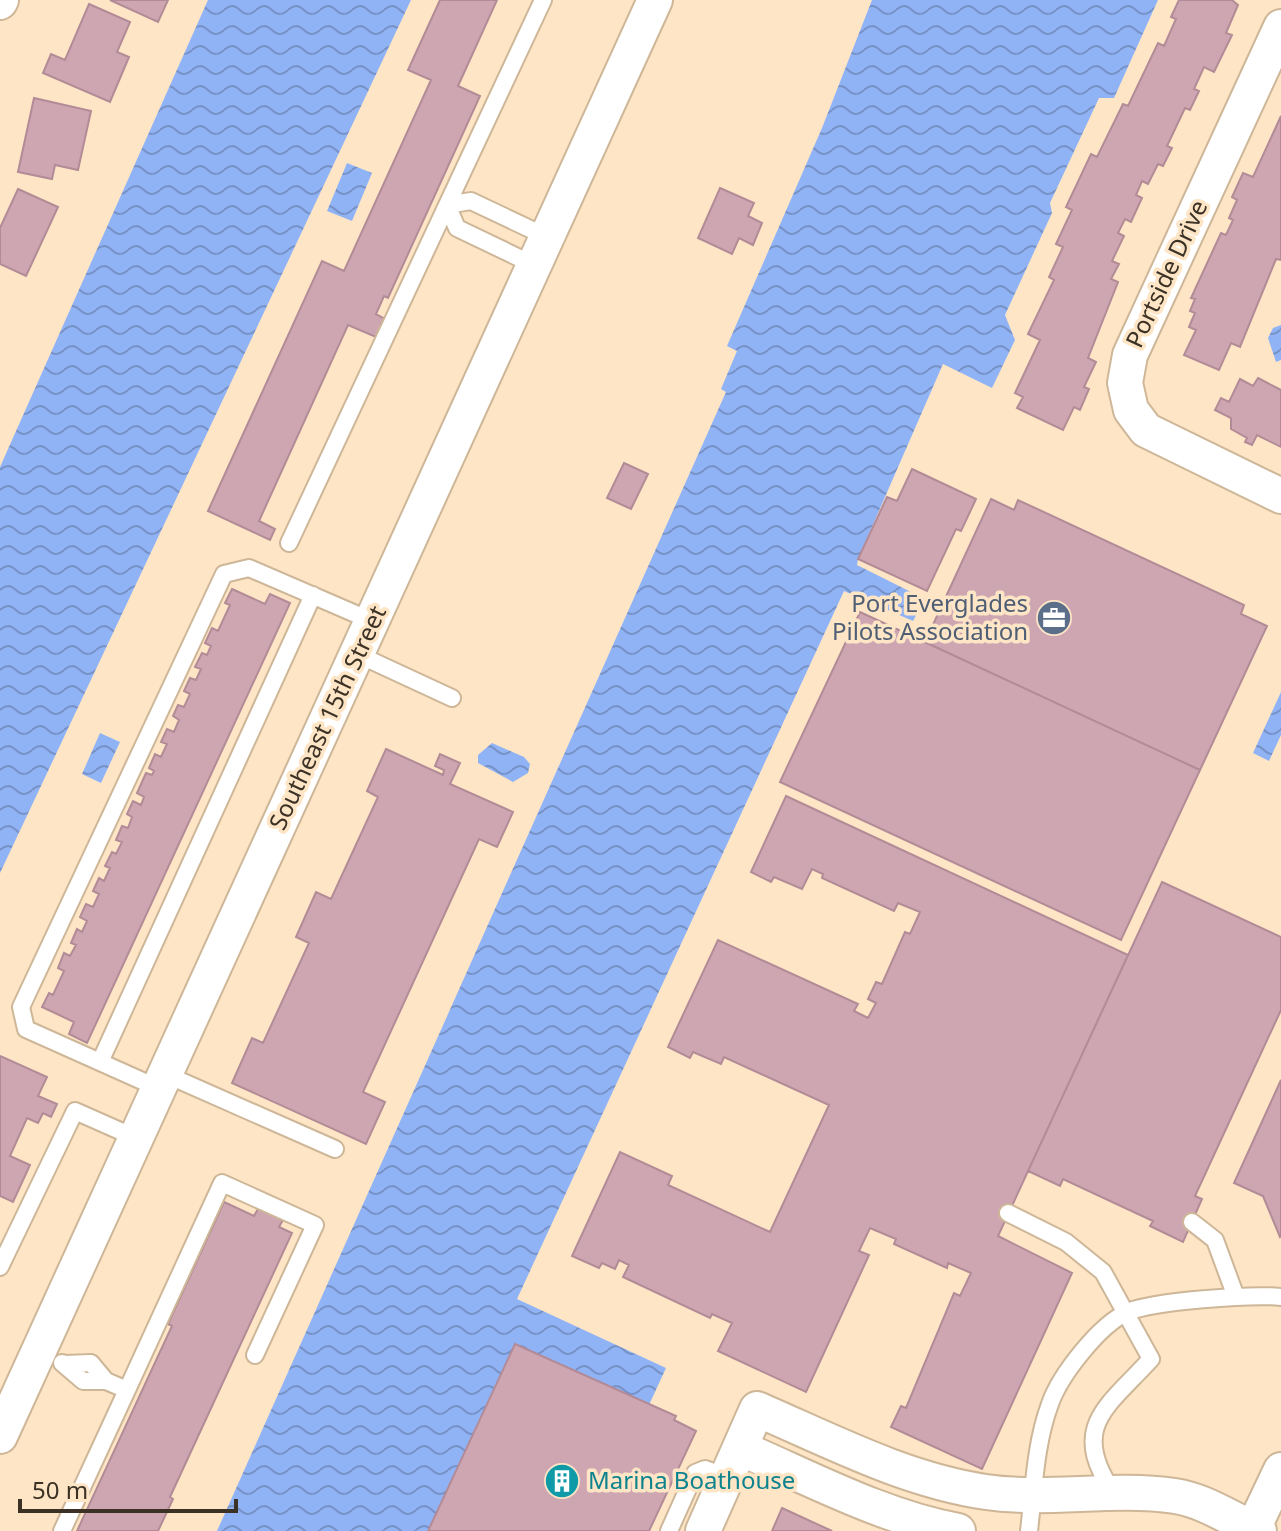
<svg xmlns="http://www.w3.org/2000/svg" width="1281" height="1531" viewBox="0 0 1281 1531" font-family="'Noto Sans',sans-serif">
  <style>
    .water { fill: url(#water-waves) }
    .building { fill: #cea6b2; stroke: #b28b97; stroke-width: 2 }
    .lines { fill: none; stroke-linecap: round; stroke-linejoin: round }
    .service-casing { stroke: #ceb798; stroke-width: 20 }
    .minor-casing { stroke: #ceb798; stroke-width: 38 }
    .service { stroke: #fff; stroke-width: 16 }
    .minor { stroke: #fff; stroke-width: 34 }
    .labels { text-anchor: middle; stroke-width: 7; stroke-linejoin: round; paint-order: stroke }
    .street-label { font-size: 24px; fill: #3b3225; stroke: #fde5c6 }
    .service-label { font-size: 24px; fill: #4e5e75; stroke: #fde5c6; text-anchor: end }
    .culture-label { font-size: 24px; fill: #0d838f; stroke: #fde5c6; text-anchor: start }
  </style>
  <defs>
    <pattern id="water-waves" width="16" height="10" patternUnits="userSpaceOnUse" patternTransform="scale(2)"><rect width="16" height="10" fill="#90b3f6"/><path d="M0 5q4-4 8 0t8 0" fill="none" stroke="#7792c7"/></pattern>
  </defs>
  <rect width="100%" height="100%" fill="#fde5c6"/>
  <!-- water -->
  <path class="water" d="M 208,0 L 411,0 L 0,873 L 0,467 Z
    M 872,0 L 1158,0 L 1114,98 L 1099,98 L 1050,203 L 1052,213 L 1005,315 L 1015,340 L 992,388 L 943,364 L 858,559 L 857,565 L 925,599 L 913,621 L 844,591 L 517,1299 L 666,1368 L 649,1405 L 515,1344 L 428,1531 L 217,1531 L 726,392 L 721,389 L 737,351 L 727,346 L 822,128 Z
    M 347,163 L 372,173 L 352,221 L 327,211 Z
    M 1281,325 L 1281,360 L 1276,362 L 1268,338 L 1273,328 Z
    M 1281,692 L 1281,735 L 1269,761 L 1253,753 Z
    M 100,733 L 120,742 L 101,783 L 82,774 Z
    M 492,743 L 524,757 L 530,764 L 528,773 L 513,782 L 478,763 L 478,755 Z"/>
  <!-- building -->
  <path class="building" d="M 110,0 L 168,0 L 158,22 Z
    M 440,0 L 497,0 L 458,86 L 480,96 L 388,298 L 384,296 L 376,314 L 385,319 L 376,337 L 348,325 L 259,521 L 275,529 L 270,540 L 208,511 L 322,261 L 344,271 L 431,80 L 408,70 Z
    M 1179,0 L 1232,0 L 1238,5 L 1226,33 L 1232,35 L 1214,72 L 1204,67 L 1194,89 L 1199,91 L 1190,110 L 1185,108 L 1167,146 L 1172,148 L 1163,166 L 1158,164 L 1148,184 L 1142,181 L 1136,195 L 1142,198 L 1131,222 L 1125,219 L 1118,233 L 1124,236 L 1112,261 L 1119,264 L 1111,279 L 1118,282 L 1088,358 L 1096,362 L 1084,387 L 1089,389 L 1080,410 L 1074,407 L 1063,430 L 1017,408 L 1023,397 L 1015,393 L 1040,340 L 1028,334 L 1054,280 L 1049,277 L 1063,247 L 1056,244 L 1072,210 L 1066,207 L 1091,154 L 1097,157 L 1123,104 L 1128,106 L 1158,43 L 1164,46 L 1176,19 L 1171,17 Z
    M 89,4 L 130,22 L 117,52 L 129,57 L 110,102 L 43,73 L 51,54 L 65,60 Z
    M 34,98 L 91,111 L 78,170 L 55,165 L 52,179 L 18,172 Z
    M 1281,116 L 1281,260 L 1276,259 L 1240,347 L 1231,343 L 1219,370 L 1184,355 L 1196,330 L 1189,327 L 1195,313 L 1190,311 L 1195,299 L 1191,298 L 1221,233 L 1226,235 L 1233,220 L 1229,218 L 1237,200 L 1232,197 L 1243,173 L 1253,177 Z
    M 720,188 L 754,203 L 748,216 L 762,223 L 753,245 L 739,238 L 732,254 L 698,238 Z
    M 18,189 L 58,207 L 26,276 L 0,264 L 0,228 Z
    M 1258,378 L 1281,390 L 1281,447 L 1257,435 L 1252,445 L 1245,442 L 1247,438 L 1231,429 L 1231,418 L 1215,410 L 1221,398 L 1229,402 L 1240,379 L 1253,386 Z
    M 624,463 L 648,474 L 631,509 L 607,498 Z
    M 912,469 L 976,499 L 961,531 L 956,529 L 927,591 L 858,559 L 887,497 L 897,501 Z
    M 991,499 L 1014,510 L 1018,500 L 1244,605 L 1241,614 L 1267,626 L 1200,770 L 925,642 Z
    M 232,589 L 265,604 L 270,594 L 290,603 L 87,1043 L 69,1034 L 74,1022 L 42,1007 L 49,993 L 53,995 L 64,971 L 58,968 L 64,953 L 70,956 L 76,945 L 71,943 L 77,929 L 82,932 L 87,921 L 80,917 L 86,904 L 93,907 L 99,894 L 93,891 L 99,878 L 104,881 L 110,868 L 105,866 L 112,852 L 116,854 L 122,842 L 116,840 L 122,826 L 128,828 L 132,817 L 127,814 L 133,801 L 141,805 L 144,797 L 137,793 L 146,773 L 152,775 L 154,771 L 149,768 L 155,754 L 161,757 L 167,744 L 161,742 L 167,729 L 174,732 L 179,720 L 173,716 L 178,705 L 184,707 L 190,694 L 184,691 L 190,678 L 196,680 L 201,669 L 195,667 L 202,653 L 207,655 L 211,646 L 205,643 L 212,628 L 218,631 L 230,605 L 225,603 Z
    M 860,612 L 1200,770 L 1121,940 L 780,782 Z
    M 386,749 L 443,775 L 444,770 L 435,766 L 440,754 L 460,763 L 450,784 L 513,812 L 497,847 L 479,839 L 363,1092 L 385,1102 L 366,1144 L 232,1083 L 252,1038 L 263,1043 L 309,943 L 296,937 L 316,892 L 331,899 L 378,797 L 367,791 Z
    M 786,796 L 1128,955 L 998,1236 L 1072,1273 L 982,1469 L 891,1427 L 901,1406 L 906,1408 L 954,1293 L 960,1296 L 971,1273 L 948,1263 L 947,1268 L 894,1244 L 896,1239 L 870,1228 L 859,1251 L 869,1255 L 806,1392 L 718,1351 L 732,1323 L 712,1314 L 710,1318 L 623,1277 L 629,1265 L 619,1260 L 615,1269 L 602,1263 L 599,1268 L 572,1256 L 620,1152 L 672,1176 L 668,1185 L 770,1232 L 829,1105 L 724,1057 L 721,1064 L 693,1052 L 690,1058 L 668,1047 L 718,940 L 858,1004 L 854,1011 L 868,1018 L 876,1003 L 868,999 L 876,982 L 882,984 L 905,932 L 910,934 L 920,912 L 898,903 L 894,911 L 822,878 L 823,874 L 812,869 L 802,889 L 774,877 L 771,882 L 751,872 Z
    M 1162,882 L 1281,937 L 1281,1010 L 1195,1196 L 1202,1199 L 1183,1242 L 1150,1226 L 1153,1221 L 1063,1179 L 1060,1186 L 1028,1171 Z
    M 0,1056 L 47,1077 L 38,1096 L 57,1104 L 51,1117 L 43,1113 L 38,1123 L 27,1118 L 10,1156 L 30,1165 L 13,1202 L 0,1196 Z
    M 1281,1080 L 1281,1236 L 1280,1237 L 1263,1196 L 1234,1183 Z
    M 224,1202 L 254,1216 L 259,1207 L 284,1218 L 279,1227 L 292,1233 L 170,1497 L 173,1499 L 158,1531 L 77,1531 L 172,1326 L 168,1324 Z
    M 515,1344 L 676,1416 L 674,1420 L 696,1431 L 649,1531 L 428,1531 Z
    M 782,1508 L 832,1531 L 772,1531 Z"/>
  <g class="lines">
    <!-- service casing -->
    <g class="service-casing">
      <path id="service" d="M 534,265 L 457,228 L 447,205 L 471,201 L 547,237
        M 289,543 L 543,0
        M 357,654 L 452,698
        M 100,1062 L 313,595
        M 165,1074 L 335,1149
        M 158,1088 L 26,1029 L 21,1007 L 224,574 L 249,568 L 372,621
        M 1008,1213 L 1066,1242 L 1103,1272 L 1151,1359 C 1107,1407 1069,1427 1113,1492
        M 1192,1222 L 1215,1240 L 1236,1297
        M 0,1267 L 75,1111 L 136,1138
        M 62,1363 L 83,1381 L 106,1381
        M 127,1390 L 222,1183 L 315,1225 L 255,1355
        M 62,1531 L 127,1390 L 106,1381 L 91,1363 L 64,1364
        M 669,1531 L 695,1473 L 705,1469 L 727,1477
        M 1029,1531 C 1034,1489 1035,1444 1050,1404 C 1060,1375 1100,1324 1128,1312 C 1153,1301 1252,1294 1281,1297"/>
    </g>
    <!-- minor casing -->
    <g class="minor-casing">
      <path id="minor" d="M 0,2 L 1,0
        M 1281,27 L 1130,355 L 1125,383 L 1131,410 L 1146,430 L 1281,496
        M 0,1436 L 655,0
        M 740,1448 C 810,1478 882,1517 958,1531
        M 703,1531 L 757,1409 C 831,1441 905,1480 986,1492 C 1048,1501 1112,1487 1175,1496 C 1206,1501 1230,1519 1259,1531
        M 1252,1531 L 1281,1470"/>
    </g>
    <!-- service -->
    <use href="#service" class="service"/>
    <!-- minor -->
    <use href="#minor" class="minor"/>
  </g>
  <!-- icons -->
  <defs>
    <g id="office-disc" transform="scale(1.8)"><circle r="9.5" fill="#5c6f8a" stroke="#fde5c6"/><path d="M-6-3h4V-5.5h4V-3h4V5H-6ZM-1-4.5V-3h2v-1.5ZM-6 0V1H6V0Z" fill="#fff"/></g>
    <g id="building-disc" transform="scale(1.8)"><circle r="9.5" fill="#0f9aa8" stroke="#fde5c6"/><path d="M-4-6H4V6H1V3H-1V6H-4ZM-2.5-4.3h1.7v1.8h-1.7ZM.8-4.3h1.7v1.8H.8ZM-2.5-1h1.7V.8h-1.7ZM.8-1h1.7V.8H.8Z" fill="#fff"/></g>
  </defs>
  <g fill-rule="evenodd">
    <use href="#office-disc" x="1054" y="618"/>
    <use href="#building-disc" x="562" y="1481"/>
  </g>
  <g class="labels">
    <!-- street labels -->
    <g class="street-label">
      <text transform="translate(1167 274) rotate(-65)" y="8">Portside Drive</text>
      <text transform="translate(328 718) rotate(-65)" y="8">Southeast 15th Street</text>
    </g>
    <!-- service labels -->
    <g class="service-label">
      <text x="1028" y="612">Port Everglades<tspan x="1028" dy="28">Pilots Association</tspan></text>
    </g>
    <!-- culture labels -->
    <g class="culture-label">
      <text x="588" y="1489">Marina Boathouse</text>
    </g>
  </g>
  <!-- scale -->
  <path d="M20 1499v12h216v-12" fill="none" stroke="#3b3225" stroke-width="4"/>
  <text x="32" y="1499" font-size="24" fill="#3b3225" stroke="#fde5c6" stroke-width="6" paint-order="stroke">50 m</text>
</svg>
